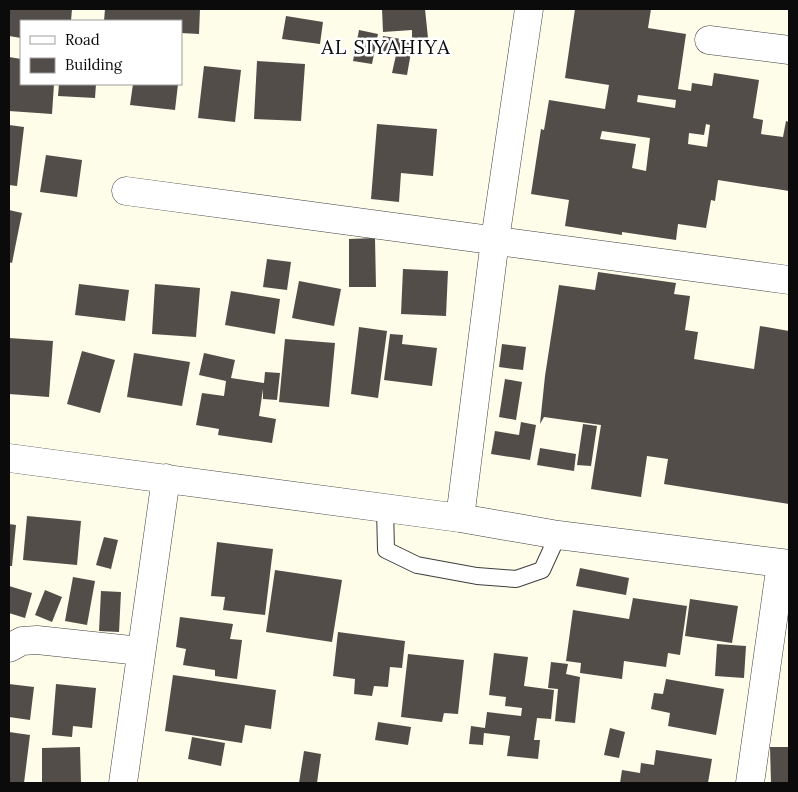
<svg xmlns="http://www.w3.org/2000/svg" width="798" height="792" viewBox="0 0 798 792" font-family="Lora,serif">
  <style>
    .building { fill: #524d48; fill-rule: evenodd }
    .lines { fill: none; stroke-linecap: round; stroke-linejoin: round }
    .service-casing { stroke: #3e3e3e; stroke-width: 18 }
    .minor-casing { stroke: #3e3e3e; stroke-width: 29 }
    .service { stroke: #fff; stroke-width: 16 }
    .minor { stroke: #fff; stroke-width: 28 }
    .labels { text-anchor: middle; stroke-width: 5; stroke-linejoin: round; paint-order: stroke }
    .quarter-label { font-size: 20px; letter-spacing: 1px; fill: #0b0b0b; stroke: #fff }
  </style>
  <rect width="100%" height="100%" fill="#fefdea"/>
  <!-- building -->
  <path class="building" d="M 9,9 L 72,9 L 71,21 L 21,21 L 21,38 L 9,36 Z
    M 105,9 L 200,9 L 199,34 L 181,33 L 181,21 L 104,21 Z
    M 382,9 L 425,9 L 428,38 L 412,39 L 412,30 L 383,32 Z
    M 575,9 L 651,9 L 648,28 L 686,34 L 678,89 L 691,91 L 692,83 L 712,86 L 714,73 L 759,80 L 753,118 L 763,120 L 761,134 L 783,137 L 786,121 L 789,122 L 789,191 L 718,180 L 715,201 L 711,200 L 706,228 L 678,224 L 676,240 L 622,232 L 622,235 L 565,226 L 569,200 L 531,194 L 541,129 L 544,130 L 549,100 L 605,109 L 609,85 L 565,78 ZM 638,95 L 676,100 L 675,108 L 637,102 ZM 706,124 L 710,125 L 707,147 L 688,144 L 689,133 L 704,135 ZM 602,131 L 650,138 L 646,171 L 632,168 L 636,144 L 600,139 Z
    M 286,16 L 323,22 L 320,44 L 282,39 Z
    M 359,30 L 378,34 L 372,64 L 353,61 Z
    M 383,36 L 413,41 L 407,75 L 392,73 L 396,55 L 380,52 Z
    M 9,57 L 21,59 L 21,84 L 54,84 L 52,114 L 9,111 Z
    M 257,61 L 305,64 L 301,121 L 254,119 Z
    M 204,66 L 241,70 L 235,122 L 198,118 Z
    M 59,84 L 96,84 L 95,98 L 58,96 Z
    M 133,84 L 178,84 L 175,110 L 130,105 Z
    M 377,124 L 437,129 L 433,176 L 401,173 L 399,202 L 371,199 Z
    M 9,125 L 24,127 L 17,186 L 9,185 Z
    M 46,155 L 82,160 L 77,197 L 40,192 Z
    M 9,210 L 22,213 L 12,263 L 9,262 Z
    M 375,238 L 376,287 L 349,287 L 349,239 Z
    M 267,259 L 291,262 L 287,290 L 263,287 Z
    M 403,269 L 448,271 L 446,316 L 401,314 Z
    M 598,272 L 676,283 L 674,294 L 690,296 L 685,330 L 698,332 L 694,359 L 754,369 L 760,326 L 789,331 L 789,504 L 664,484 L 668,459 L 647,456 L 641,497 L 591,489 L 601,425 L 544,417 L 540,424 L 545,376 L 559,285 L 595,290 Z
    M 299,281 L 341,289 L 334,326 L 292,318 Z
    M 79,284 L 129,290 L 125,321 L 75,315 Z
    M 155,284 L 200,288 L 196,337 L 152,334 Z
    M 231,291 L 280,299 L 275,334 L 225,325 Z
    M 359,327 L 387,331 L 378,398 L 351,394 Z
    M 390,334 L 403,335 L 402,344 L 437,348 L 432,386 L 384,380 Z
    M 9,338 L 53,341 L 49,397 L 9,394 Z
    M 285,339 L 335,343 L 329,407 L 279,402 Z
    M 502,344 L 526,347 L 523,370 L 499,367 Z
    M 82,351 L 115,360 L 100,413 L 67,404 Z
    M 134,353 L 190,362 L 182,406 L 127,397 Z
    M 204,353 L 235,360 L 231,378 L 264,383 L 265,372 L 280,373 L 277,400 L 263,399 L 263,389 L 259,416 L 276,419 L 272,443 L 218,435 L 219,429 L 196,425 L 202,393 L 224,396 L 226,381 L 199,375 Z
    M 505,379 L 522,382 L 516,420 L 499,417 Z
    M 521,422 L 536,425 L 530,460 L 491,454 L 495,431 L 519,435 Z
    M 583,424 L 597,426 L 591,466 L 577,465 Z
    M 540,448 L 576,454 L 574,471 L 537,465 Z
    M 27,516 L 81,521 L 77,565 L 23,560 Z
    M 9,524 L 16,525 L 12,566 L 9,566 Z
    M 104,537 L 118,540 L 111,569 L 96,565 Z
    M 217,542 L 273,549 L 265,615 L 223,610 L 225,597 L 211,596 Z
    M 580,568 L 629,578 L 626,595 L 576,586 Z
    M 275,570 L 342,580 L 332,642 L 266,632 Z
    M 73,577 L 95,581 L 87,625 L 65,621 Z
    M 9,586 L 32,593 L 25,618 L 9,613 Z
    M 45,590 L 62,597 L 52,622 L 35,615 Z
    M 101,591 L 121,592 L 119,632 L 99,631 Z
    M 633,598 L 687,606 L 680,655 L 668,653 L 666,667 L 624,661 L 622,679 L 580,673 L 581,663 L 566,661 L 573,610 L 629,619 Z
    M 690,599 L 738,606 L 732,643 L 685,636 Z
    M 180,617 L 233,624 L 230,639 L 242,640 L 237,679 L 215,676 L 215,670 L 183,665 L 186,649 L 176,647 Z
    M 338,632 L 405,641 L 402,668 L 390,667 L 388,687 L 374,686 L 372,696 L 354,694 L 355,679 L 333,676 Z
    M 717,644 L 746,646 L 744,678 L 715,676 Z
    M 494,653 L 528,657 L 524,686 L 554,690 L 551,719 L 537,718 L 534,740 L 540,740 L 538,759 L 507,756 L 510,736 L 484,733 L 483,745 L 469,744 L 471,726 L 485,728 L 487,712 L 521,716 L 522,708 L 505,706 L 506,697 L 489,695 Z
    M 408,654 L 464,660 L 458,714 L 444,713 L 442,722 L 401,717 Z
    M 551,662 L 568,664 L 566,674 L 580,677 L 575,723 L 555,721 L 558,689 L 548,688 Z
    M 173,675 L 276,690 L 271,729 L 245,725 L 242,743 L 165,731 Z
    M 666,679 L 724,689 L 716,735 L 668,726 L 670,713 L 651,709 L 654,693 L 663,694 Z
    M 9,684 L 34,687 L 30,720 L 9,717 Z
    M 56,684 L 96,688 L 92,728 L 73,726 L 72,737 L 52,735 Z
    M 378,722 L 411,727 L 408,745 L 375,740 Z
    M 610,728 L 625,732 L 619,758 L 604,755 Z
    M 9,732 L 30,735 L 24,783 L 9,783 Z
    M 192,737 L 225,743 L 221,766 L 188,759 Z
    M 80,747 L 81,783 L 42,783 L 42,748 Z
    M 770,747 L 789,747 L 789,783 L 771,783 Z
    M 656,750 L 712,759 L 708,783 L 620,783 L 622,770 L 640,773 L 641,763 L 654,765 Z
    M 304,751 L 321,754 L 317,783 L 299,783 Z"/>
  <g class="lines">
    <!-- service casing -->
    <g class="service-casing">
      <path id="service" d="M 385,509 L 386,550 L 417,565 L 477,576 L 516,579 L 542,570 L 558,535"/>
    </g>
    <!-- minor casing -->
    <g class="minor-casing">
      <path id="minor" d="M 709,40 L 789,50
        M 126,191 L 789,280
        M 9,458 L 460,518 L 558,535 L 789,564
        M 460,518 L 495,240 L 529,9
        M 9,648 L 22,641 L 37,640 L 140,651
        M 123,783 L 166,478
        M 750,783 L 781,563"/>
    </g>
    <!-- service -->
    <use href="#service" class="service"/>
    <!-- minor -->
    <use href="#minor" class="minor"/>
  </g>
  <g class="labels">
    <!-- quarter labels -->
    <g class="quarter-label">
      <text x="386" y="54">AL SIYAHIYA</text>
    </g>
  </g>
  <!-- border -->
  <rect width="798" height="792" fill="none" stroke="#0b0b0b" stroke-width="20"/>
  <!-- legend -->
  <rect x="20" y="20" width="162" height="65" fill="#ffffff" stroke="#9d9d9d"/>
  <rect x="30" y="36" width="25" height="8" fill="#ffffff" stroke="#9d9d9d"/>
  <text x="65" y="45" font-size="15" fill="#0b0b0b">Road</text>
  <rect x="30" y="58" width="25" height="15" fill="#524d48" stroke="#9d9d9d"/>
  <text x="65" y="70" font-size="15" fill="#0b0b0b">Building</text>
</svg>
